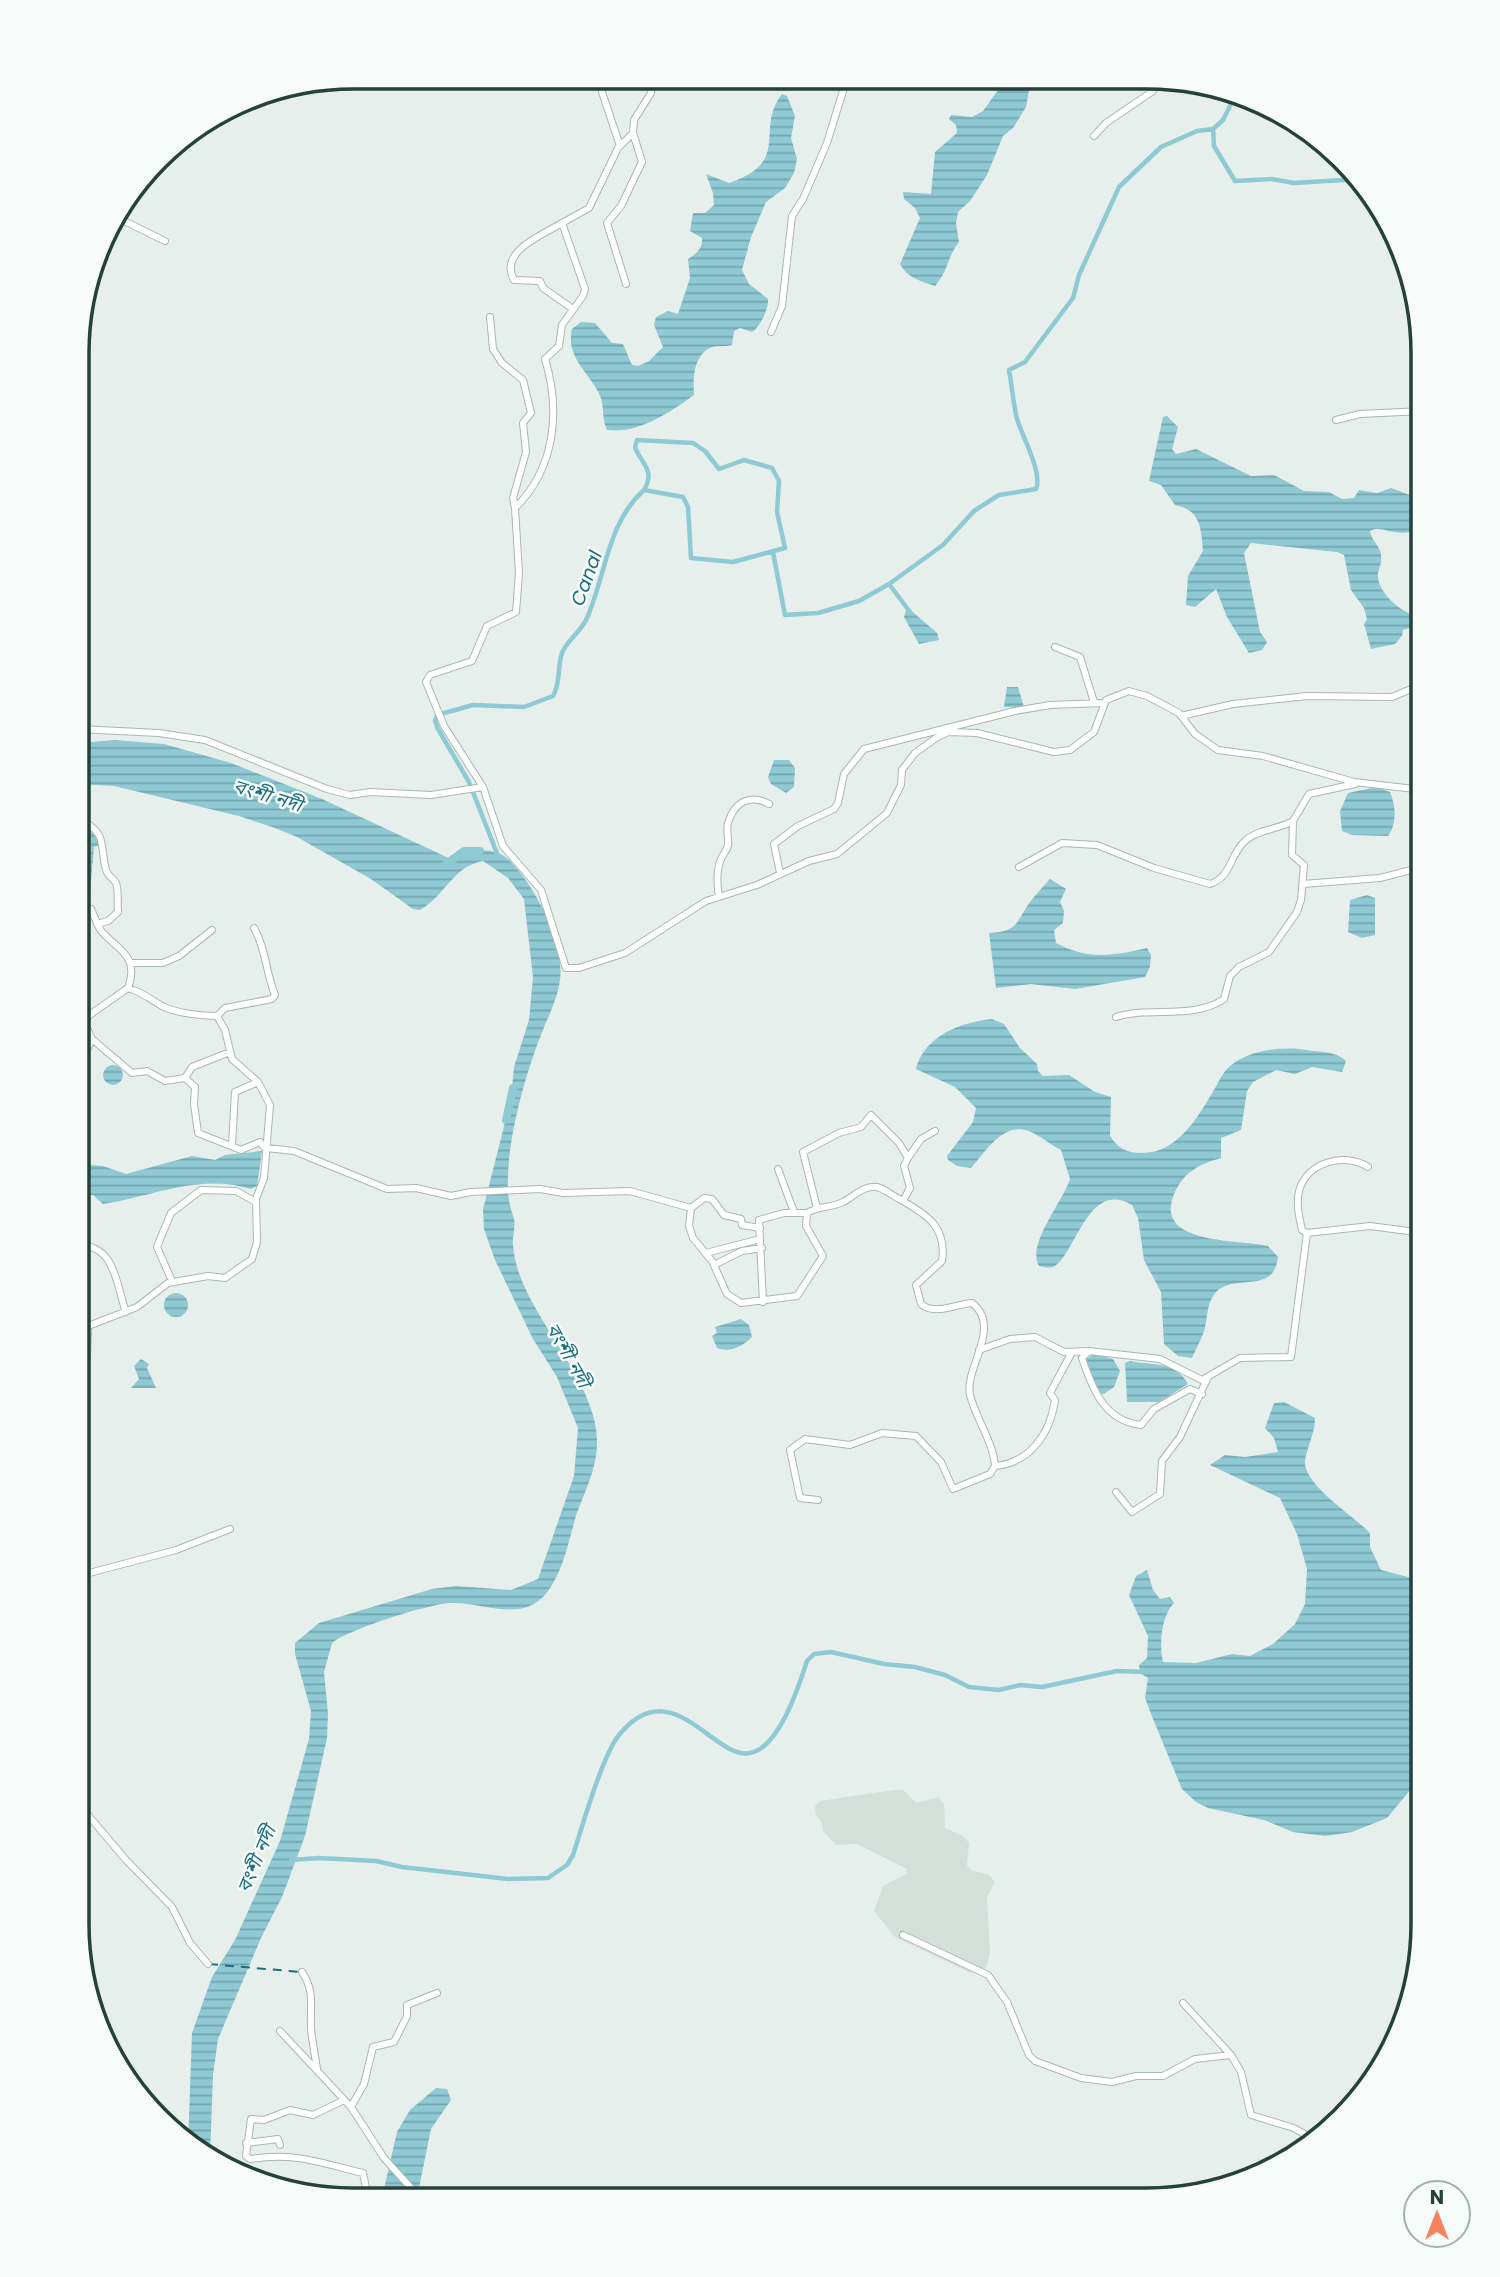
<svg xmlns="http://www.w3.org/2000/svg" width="1500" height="2277" viewBox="0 0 1500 2277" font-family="Poppins,'Noto Sans Bengali',sans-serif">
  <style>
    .built { fill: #d4dfda }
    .water { fill: url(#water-rules) }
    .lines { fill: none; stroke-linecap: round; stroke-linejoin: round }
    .canal { stroke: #8ec9d4; stroke-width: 4.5 }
    .river { stroke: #8ec9d4; stroke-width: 8 }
    .ferry { stroke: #1c6f80; stroke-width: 2; stroke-dasharray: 9 7; stroke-linecap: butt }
    .minor-casing { stroke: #a8b8b2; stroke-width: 8 }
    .minor { stroke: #fff; stroke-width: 6 }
    .labels { text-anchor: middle; stroke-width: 5; stroke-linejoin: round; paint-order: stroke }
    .water-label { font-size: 19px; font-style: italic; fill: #1c6f80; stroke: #f7fbf9 }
    .rim { fill: none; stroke: #24423a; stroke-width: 3.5 }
  </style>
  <defs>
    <pattern id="water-rules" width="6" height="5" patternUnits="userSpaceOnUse" patternTransform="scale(1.75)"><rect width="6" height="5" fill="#8ec9d4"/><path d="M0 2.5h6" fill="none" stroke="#74a5ad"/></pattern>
  </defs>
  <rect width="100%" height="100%" fill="#e6efeb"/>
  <!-- built -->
  <path class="built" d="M 894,1790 L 903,1790 L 916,1803 L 939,1797 L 944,1804 L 945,1828 L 963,1836 L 969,1843 L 967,1865 L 971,1870 L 989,1875 L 995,1882 L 987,1897 L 990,1952 L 987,1966 L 979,1973 L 971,1973 L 895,1937 L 874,1911 L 883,1886 L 906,1874 L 907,1869 L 857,1844 L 836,1845 L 823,1831 L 822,1823 L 816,1815 L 815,1806 L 820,1801 Z"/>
  <!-- water -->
  <path class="water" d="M 1006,79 L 1031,79 L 1026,107 L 1013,128 L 1003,136 L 987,175 L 970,201 L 958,212 L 956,223 L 959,242 C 946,259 950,268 935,286 C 921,281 907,278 900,264 L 920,218 L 915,208 L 904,199 L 903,192 L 931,194 L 935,152 L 957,133 L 956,125 L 949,119 L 951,115 L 972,117 L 983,111 Z
    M 782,94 L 787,96 L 795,116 L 791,138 L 797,159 L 794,173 L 785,188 L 766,202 L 751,237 L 742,270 L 749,284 L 768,299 C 769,308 760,327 752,332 L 740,328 L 734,331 L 732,345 C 725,347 716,345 710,348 C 693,356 693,380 694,395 C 669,413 638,434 607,430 C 602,419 604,409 601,398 C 591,373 565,359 572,329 L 581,322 L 595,323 L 612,343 L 623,344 L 632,365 L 638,366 L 649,361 L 663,347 L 654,325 L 656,317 L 668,311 L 678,314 L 690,278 L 688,259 C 696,254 703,249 702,238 L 690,231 L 693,213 L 705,213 L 714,205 L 713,193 L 706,174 L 729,183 C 793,161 754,130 782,94 Z
    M 1167,416 L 1178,427 L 1172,449 L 1176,454 L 1196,449 L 1251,476 L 1274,475 L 1304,491 L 1329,492 L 1342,499 L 1354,498 L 1359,490 L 1377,493 L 1391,488 L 1423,500 L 1423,525 C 1400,543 1383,523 1370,531 C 1371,539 1377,543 1380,551 C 1383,560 1380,565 1378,573 C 1376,590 1398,610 1412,614 L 1416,626 L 1403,630 L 1402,636 L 1395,644 L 1371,649 L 1364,624 L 1367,619 L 1364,608 L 1351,590 L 1344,555 L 1337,552 L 1251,543 L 1244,553 L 1260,632 L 1267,642 L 1262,650 L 1249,653 L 1227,617 L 1216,589 L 1195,607 L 1186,605 L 1188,576 L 1203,551 C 1201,528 1201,510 1175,505 L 1161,485 L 1149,481 L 1163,417 Z
    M 907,607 L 937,633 L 939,640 L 919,644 L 904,617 Z
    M 1007,687 L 1018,687 L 1024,707 L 1004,707 Z
    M 115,740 L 164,744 L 231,763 L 322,799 L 453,860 C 467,849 494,846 508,859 C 534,884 565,942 560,980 C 557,1001 548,1016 541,1035 C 525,1075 509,1134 508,1177 C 507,1193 509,1204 514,1219 C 516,1226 512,1237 513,1245 C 514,1261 520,1278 527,1292 C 547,1335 598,1393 597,1442 C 597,1470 584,1492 575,1519 C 569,1541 564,1565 552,1585 C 527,1628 485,1601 449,1603 C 426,1605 349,1629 332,1643 L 324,1672 L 328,1714 L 327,1738 L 305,1836 L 282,1897 L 261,1938 L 218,2039 L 213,2075 L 210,2157 L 188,2145 L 192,2033 L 212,1977 L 235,1940 L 280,1841 L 309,1739 L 311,1711 L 295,1654 L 295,1643 L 319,1623 L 432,1589 L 456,1586 L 511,1590 L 538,1579 L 574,1476 L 578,1428 L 557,1377 L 533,1339 L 495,1260 L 484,1229 L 483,1209 L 511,1099 L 514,1067 L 529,1020 L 533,977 L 524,899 L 508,878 L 483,861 C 453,866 445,896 420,910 L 413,909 L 371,879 L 297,837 L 275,828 L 239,816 L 114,786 L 79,784 L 79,743 Z
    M 774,760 L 789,760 L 795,768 L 794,787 L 786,793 L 771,784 L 768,777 Z
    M 1377,787 L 1390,792 C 1396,806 1397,824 1388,836 L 1352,835 L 1342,831 L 1340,811 L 1348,793 Z
    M 1417,804 L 1423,804 L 1423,863 L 1415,853 L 1416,833 L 1421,822 Z
    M 79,821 L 100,840 L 100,845 L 94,847 L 89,905 L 78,902 Z
    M 1050,879 L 1066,889 L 1060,902 L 1064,911 L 1063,923 L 1054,930 L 1056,943 C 1088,960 1112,956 1147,948 L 1151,955 L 1150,967 L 1145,977 L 1075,989 L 1031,984 L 996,988 L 989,933 C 1017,931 1015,925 1028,905 C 1034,896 1043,887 1050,879 Z
    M 1367,895 L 1375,898 L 1375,935 L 1362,938 L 1348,932 L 1350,900 Z
    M 992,1019 L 1004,1024 L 1020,1048 L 1037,1064 L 1038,1071 L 1043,1076 L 1069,1075 L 1095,1092 L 1111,1097 L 1110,1136 C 1118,1148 1126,1153 1141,1153 C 1177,1154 1198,1117 1214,1090 C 1218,1083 1223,1072 1229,1067 C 1248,1050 1281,1046 1306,1050 C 1319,1052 1336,1051 1346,1061 L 1342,1072 L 1312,1067 L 1295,1074 L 1276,1070 L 1253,1082 L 1247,1091 L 1241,1130 L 1221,1138 L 1221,1158 C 1200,1164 1185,1171 1175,1192 C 1150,1246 1241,1239 1268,1246 L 1278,1257 C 1274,1292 1242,1276 1221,1288 C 1207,1297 1208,1314 1205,1328 C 1202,1338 1196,1349 1192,1358 L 1178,1356 L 1164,1344 L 1161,1292 L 1144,1260 L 1138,1218 L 1132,1205 C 1089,1179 1076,1252 1055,1266 C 1050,1269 1044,1267 1039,1266 C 1026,1244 1063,1202 1070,1179 L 1061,1150 C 1051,1145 1043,1138 1033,1133 C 1005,1118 986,1151 971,1168 L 957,1166 L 948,1160 L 947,1156 L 973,1122 L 976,1108 L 955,1087 L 916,1069 C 924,1036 961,1022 992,1019 Z
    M103 1075a10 10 0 1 1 20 0a10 10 0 1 1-20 0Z
    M 262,1151 L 257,1186 L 251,1189 C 200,1173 154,1196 103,1204 L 93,1195 L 78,1195 L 78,1164 L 103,1166 L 126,1174 L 192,1156 L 215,1160 L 225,1155 Z
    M164 1305a12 12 0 1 1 24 0a12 12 0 1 1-24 0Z
    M 741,1319 L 749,1325 L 752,1337 C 743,1346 730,1353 717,1348 L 712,1336 L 717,1333 L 715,1327 Z
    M 1095,1354 L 1113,1359 L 1120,1371 L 1114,1387 L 1104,1394 L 1096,1393 L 1085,1359 Z
    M 141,1359 L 149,1364 L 147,1368 L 156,1388 L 131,1388 L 139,1379 L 134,1366 Z
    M 1130,1361 C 1152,1366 1175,1360 1188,1384 L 1159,1402 L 1127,1402 L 1125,1363 Z
    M 1284,1402 L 1315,1418 C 1315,1434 1307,1446 1305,1461 C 1303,1485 1355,1517 1370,1533 L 1370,1547 L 1381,1570 L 1408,1577 L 1423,1576 L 1422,1776 L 1387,1818 L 1352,1832 L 1325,1836 L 1293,1832 L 1264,1820 L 1208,1808 L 1196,1802 L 1182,1789 L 1153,1719 L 1145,1698 L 1148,1678 L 1140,1673 L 1139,1665 L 1147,1658 L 1148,1636 L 1129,1595 L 1136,1576 L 1147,1570 L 1153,1590 L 1160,1599 L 1170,1597 L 1174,1603 C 1161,1616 1159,1645 1163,1662 L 1196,1663 L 1232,1654 L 1250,1656 L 1273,1644 L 1295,1624 L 1305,1604 L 1307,1569 L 1297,1534 L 1280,1498 L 1210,1465 L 1225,1455 L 1245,1457 L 1278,1452 L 1274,1438 L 1265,1428 L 1274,1403 Z
    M 436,2088 L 447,2089 L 451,2100 L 431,2129 L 417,2198 L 382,2198 L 397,2132 L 410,2110 Z"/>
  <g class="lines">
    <!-- canal -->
    <path class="canal" d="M 1213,129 L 1214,146 L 1235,181 L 1272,179 L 1294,183 L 1360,179
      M 773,552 L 785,615 L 818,613 L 859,601 L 889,584 L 943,545 L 974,511 L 999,495 L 1036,489 C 1043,473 1022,436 1017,419 C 1013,403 1012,386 1009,370 L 1025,362 L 1073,298 L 1079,275 L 1119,187 L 1161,147 L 1197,131 L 1213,129 L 1223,120 L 1236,94
      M 889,584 L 910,612
      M 498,856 L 469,782 L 438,729 L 435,721 L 437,715 L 473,705 L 524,707 L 553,696 C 561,682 557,668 562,653 C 567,640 581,632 587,618 C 606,575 607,523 644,490 L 683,497 L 688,507 L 691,558 L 733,562 L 785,548 L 777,512 L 779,481 L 772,468 L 744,460 L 719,469 L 705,451 L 693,443 L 637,440 L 635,447 C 641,464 656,470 644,490
      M 291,1860 L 319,1858 L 376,1861 L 402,1867 L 508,1879 L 548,1878 L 567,1865 L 573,1855 C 582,1827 603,1754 619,1735 C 672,1670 713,1760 750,1753 C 779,1748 799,1686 807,1661 L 814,1654 L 831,1652 L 884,1664 L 915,1667 L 945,1675 L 969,1687 L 999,1690 L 1020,1685 L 1042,1687 L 1117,1671 L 1145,1672"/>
    <!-- river -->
    <path class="river" d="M 445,865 L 464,851 L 480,851
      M 506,1120 L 513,1088"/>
    <!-- ferry -->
    <path class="ferry" d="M 209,1964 L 301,1972"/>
    <!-- minor casing -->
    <g class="minor-casing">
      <path id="minor" d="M 604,78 L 602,92 L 620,146
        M 653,78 L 651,93 L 634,120 L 633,133 L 618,148 L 589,208 L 562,223 L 585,289 L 583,296 L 562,325 L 559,346 L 545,359 C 561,411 555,469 515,508 L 519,573 L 516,612 L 487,626 L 472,661 L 430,675 L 426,682 L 444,726 L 483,787 L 503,846 L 541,890 L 566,968 L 579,968 L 625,953 L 706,901 L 757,885 L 809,861 L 837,854 L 887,813 L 901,785 L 902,770 L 915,753 L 936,738 L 948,732 L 977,733 L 1054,752 L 1070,750 L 1094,732 L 1106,700 L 1129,691 L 1147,696 L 1179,713 L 1195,734 L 1218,750 L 1263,756 L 1354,782 L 1423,790
        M 1094,136 L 1106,123 L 1153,91 L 1156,85 L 1154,79
        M 116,217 L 165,241
        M 562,223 C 543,235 498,251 514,280 L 540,281 L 543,288 L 573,309
        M 626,284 L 607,223 L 621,206 L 642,162 L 633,133
        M 490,317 L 493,349 L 502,363 L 523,380 L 531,413 L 523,423 L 526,452 L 513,498 L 515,508
        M 771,332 L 782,306 L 792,216 L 803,199 L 827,143 L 847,78
        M 1336,420 L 1360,414 L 1423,411
        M 1415,568 L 1423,570
        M 1055,647 L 1080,657 L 1094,702
        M 1181,716 L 1233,704 L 1307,696 L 1392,697 L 1423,684
        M 79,729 L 159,733 L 205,740 L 327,789 L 350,795 L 370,792 L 431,795 L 483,787
        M 79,818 C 109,835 99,844 106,870 C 107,875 113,878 116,883 C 119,890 117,903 118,912 L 108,921 L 97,924
        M 1019,867 L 1062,843 L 1097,845 L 1154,868 L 1210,884 C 1231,877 1229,858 1243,843 C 1256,829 1278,830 1293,821 L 1309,794 L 1355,784
        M 780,873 L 774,844 L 798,826 L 834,809 L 838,803 L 844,774 L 864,749 L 1015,711 L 1050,705 L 1104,703
        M 1303,884 L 1380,878 L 1423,867
        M 719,897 C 717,885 716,871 721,859 C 723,854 727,851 728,845 C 729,838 726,830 728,823 C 734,803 749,793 769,804
        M 78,906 L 91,909 C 95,917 97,927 103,933 C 121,952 139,957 128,988 L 88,1016 L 85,1024 L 92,1039 L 132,1073 L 147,1071 L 165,1081 L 185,1078 L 195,1087 L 194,1104 L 198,1133 L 241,1150 L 260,1142 L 266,1149
        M 130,963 L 163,963 L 179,956 L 212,930
        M 78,970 L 83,1002 L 88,1016
        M 128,988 C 142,992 150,999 162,1006 C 175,1013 202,1016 217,1016 L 225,1008 L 272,999 L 275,995 C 266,973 266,949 254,928
        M 1116,1017 C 1151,1006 1193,1020 1224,999 L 1230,976 L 1239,967 L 1269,952 L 1297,912 L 1301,900 L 1304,865 L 1292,855 L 1293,821
        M 78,1069 L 92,1039
        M 185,1078 L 192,1067 L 230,1052
        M 232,1145 L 235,1092 L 258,1082
        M 267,1148 L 294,1151 L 387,1189 L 416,1188 L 451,1196 L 471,1192 L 540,1189 L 563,1193 L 630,1191 L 691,1208 L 689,1226 L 693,1238 L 712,1261 L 727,1294 L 741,1303 L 797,1296 L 823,1256 L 806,1226 L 807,1213 C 817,1206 831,1208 843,1202 C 853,1197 864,1185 877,1187 C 885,1189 893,1196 901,1200 C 928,1215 947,1228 942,1261 L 916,1285 L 921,1304 C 935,1316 955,1304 972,1303 C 1003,1327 964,1368 970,1395 C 976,1419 993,1441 995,1466 L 990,1474 L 953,1489 L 941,1462 L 916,1436 L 882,1433 L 850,1445 L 805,1439 L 790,1450 L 800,1498 L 818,1500
        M 908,1158 L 921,1139 L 935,1131
        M 778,1169 L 794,1212
        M 691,1208 L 704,1198 L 712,1199 L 724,1215 L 741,1219 L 742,1225 L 760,1228
        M 817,1208 L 803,1152 L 839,1133 L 861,1127 L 871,1115 L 899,1143 L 908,1158 L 904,1166 L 910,1188 L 903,1201
        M 1307,1233 L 1302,1230 C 1299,1217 1296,1203 1299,1191 C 1307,1162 1344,1152 1368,1167
        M 78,1245 C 116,1245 116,1285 126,1312
        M 706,1253 L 760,1239
        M 714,1265 L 742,1251 L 762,1248
        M 172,1281 L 157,1247 L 171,1213 L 201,1190 L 236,1191 L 256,1202
        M 763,1302 L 759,1220 L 784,1213 L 807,1213
        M 78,1330 L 137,1307 L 168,1283 L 208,1276 L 225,1278 L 252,1259 L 257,1242 L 256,1199 L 264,1178 L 270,1105 L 258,1082 L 232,1059 L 225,1030 L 217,1016
        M 979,1350 L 1010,1339 L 1035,1337 L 1064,1352 L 1089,1351 L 1160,1359 L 1202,1380 L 1240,1358 L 1291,1357 L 1307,1233 L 1370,1226 L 1423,1233
        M 1089,1351 L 1082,1358 C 1092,1388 1104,1421 1141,1425 L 1154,1409 L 1190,1389 L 1202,1394
        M 78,1372 L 87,1358 L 88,1329
        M 995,1466 C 1029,1463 1050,1435 1055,1400 L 1050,1393 L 1072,1352
        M 1116,1492 L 1132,1512 L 1160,1494 L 1162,1461 L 1180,1437 L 1208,1377
        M 78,1576 L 176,1550 L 230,1529
        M 77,1802 L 126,1860 L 172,1907 L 190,1943 L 208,1964
        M 903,1935 L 988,1975 L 1007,2002 L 1029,2055 L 1035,2061 L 1081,2078 L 1112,2082 L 1136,2076 L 1163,2076 L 1195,2059 L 1231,2055 L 1241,2072 L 1251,2115 L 1294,2128 L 1314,2140
        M 302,1972 C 315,1991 310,2006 311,2028 C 312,2041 315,2055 317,2069
        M 1183,2003 L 1231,2055
        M 280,2031 L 351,2107 L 384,2158 L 420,2198
        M 342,2101 L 313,2115 L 290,2110 L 264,2120 L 251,2119 L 246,2156 L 250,2159 C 295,2152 321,2163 363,2173 L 368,2198
        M 351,2107 L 364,2084 L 373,2047 L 394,2042 L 407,2016 L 407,2005 L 437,1993
        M 246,2143 L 278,2139 L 280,2145"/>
    </g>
    <!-- minor -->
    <use href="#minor" class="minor"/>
  </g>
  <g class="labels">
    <!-- water labels -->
    <g class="water-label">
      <text transform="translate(586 578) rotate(-70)" y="7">Canal</text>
      <text transform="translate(268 795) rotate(17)" y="7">বংশী নদী</text>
      <text transform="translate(569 1355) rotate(61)" y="7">বংশী নদী</text>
      <text transform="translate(256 1859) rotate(-67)" y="7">বংশী নদী</text>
    </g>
  </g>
  <!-- crop -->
  <path d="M0 0H1500V2277H0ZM353 89H1147A264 264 0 0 1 1411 353V1924A264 264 0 0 1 1147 2188H353A264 264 0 0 1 89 1924V353A264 264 0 0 1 353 89Z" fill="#f7fbf9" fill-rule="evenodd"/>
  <path class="rim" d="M353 89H1147A264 264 0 0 1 1411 353V1924A264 264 0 0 1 1147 2188H353A264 264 0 0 1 89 1924V353A264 264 0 0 1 353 89Z"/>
  <!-- north arrow -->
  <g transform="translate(1437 2214)"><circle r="33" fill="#f7fbf9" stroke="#a3b1ad" stroke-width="2"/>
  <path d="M0-5L12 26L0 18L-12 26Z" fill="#f4845f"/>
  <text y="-10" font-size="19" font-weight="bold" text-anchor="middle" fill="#24423a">N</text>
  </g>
</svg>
